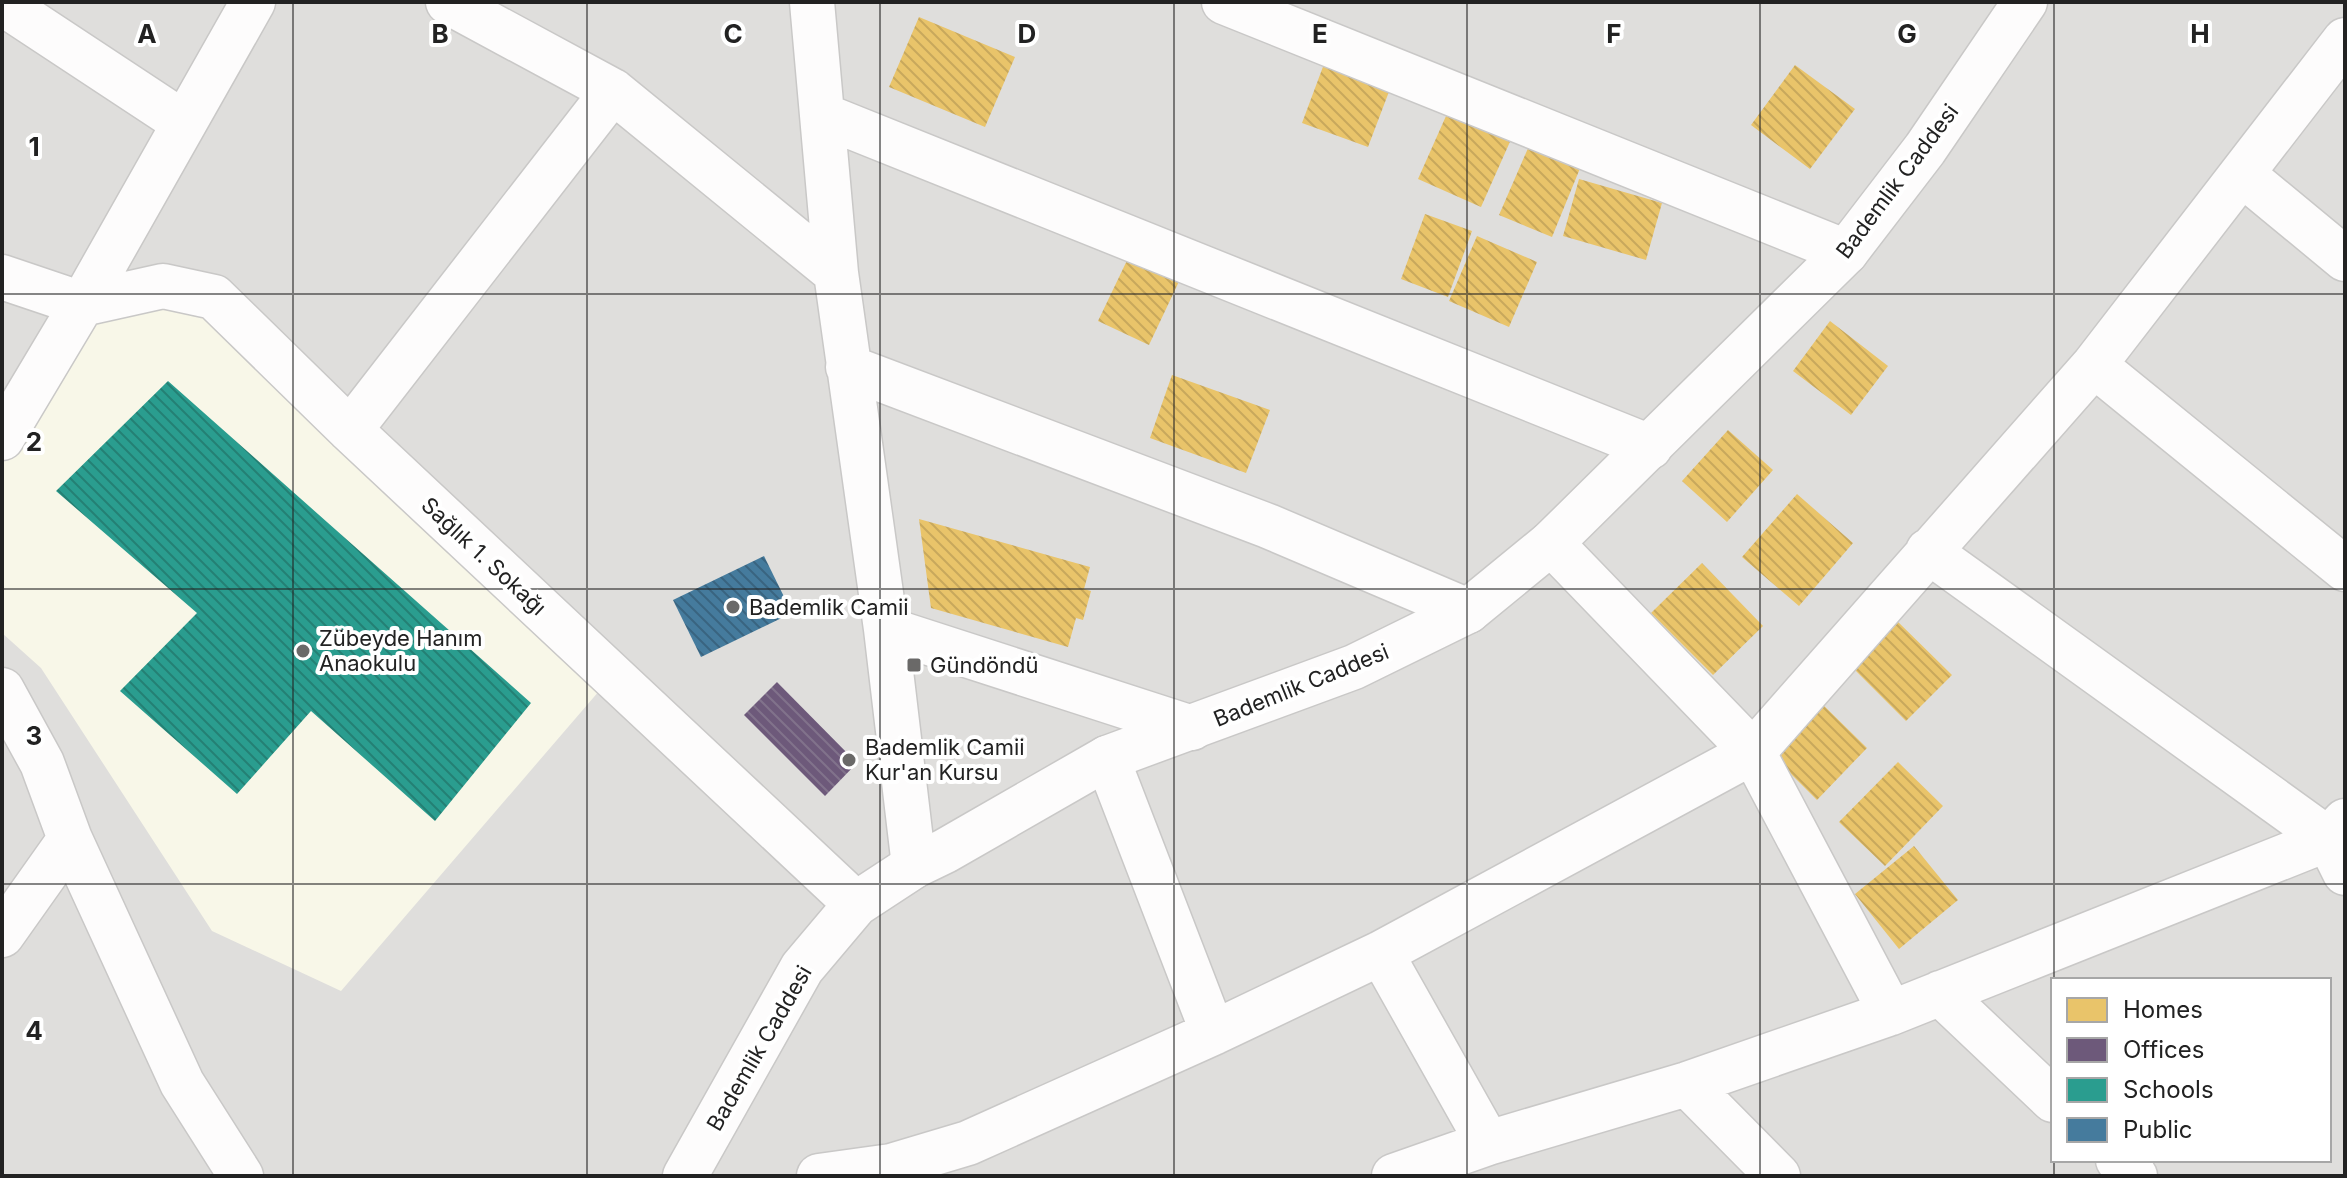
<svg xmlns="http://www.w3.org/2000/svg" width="2347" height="1178" viewBox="0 0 2347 1178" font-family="Inter,sans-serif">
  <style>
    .residential { fill: #dfdedc; fill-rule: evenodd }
    .education { fill: #f8f7e8 }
    .homes { fill: url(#homes-back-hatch) }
    .offices { fill: url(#offices-back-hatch) }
    .schools { fill: url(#schools-back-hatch) }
    .public { fill: url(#public-back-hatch) }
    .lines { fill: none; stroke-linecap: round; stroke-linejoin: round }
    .minor-casing { stroke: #c9c8c7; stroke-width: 47 }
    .tertiary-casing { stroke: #c9c8c7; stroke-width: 47 }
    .minor { stroke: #fdfcfc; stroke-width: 44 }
    .tertiary { stroke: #fdfcfc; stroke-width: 44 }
    .grid { fill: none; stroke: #222; stroke-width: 2; stroke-opacity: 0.55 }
    .poi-dot { fill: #6a6968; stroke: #fff; stroke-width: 3 }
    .labels { text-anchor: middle; stroke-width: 8; stroke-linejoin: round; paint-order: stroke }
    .street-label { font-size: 22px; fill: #222; stroke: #fff }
    .poi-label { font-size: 22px; fill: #222; stroke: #fff; text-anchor: start }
    .grid-label { font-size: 26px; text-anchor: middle; font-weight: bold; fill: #222; stroke: #fff; stroke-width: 8; stroke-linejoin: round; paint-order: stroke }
  </style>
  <defs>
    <pattern id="homes-back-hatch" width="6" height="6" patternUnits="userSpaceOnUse" patternTransform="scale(2)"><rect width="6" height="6" fill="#e9c46a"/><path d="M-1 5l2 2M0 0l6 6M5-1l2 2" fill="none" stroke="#c8a85c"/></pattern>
    <pattern id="offices-back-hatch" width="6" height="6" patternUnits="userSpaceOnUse" patternTransform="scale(2)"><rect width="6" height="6" fill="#6d597a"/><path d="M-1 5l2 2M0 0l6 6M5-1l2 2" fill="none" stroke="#81728b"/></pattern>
    <pattern id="schools-back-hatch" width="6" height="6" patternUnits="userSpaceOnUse" patternTransform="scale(2)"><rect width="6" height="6" fill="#2a9d8f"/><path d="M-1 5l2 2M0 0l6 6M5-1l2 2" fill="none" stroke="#248074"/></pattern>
    <pattern id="public-back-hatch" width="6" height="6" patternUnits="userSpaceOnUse" patternTransform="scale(2)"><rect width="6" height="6" fill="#457b9d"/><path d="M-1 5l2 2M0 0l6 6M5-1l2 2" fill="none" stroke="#396480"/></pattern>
  </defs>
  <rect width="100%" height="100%" fill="#f0eeeb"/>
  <!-- residential -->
  <path class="residential" d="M 2,2 L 2345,2 L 2345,1176 L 2,1176 ZM 2053,980 L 2329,980 L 2329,1160 L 2053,1160 Z"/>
  <!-- education -->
  <path class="education" d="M 214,297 L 612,676 L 341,991 L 212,931 L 41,668 L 2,633 L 2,438 L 82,304 Z"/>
  <!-- homes -->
  <path class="homes" d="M 919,17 L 1015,57 L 985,127 L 889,87 Z
    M 1324,64 L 1390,89 L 1368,147 L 1302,123 Z
    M 1795,65 L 1855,109 L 1810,169 L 1751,125 Z
    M 1450,107 L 1513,135 L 1481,207 L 1418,179 Z
    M 1532,139 L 1583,161 L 1552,237 L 1499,215 Z
    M 1579,179 L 1662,203 L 1646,260 L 1563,236 Z
    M 1425,214 L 1472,231 L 1448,297 L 1401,279 Z
    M 1477,236 L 1537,262 L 1509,327 L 1449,301 Z
    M 1132,250 L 1183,273 L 1149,345 L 1098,321 Z
    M 1830,321 L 1888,366 L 1851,415 L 1793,371 Z
    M 1172,375 L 1270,410 L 1246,473 L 1150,438 Z
    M 1728,430 L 1773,470 L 1727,522 L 1682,481 Z
    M 1797,494 L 1853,543 L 1799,606 L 1742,557 Z
    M 919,519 L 1090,567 L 1084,589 L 1091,591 L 1083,620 L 1076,618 L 1068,647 L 931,608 Z
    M 1702,563 L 1763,626 L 1713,675 L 1651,613 Z
    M 1894,618 L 1952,675 L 1906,721 L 1850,665 Z
    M 1814,696 L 1867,748 L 1817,800 L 1764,747 Z
    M 1898,762 L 1943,806 L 1885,866 L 1839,822 Z
    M 1914,846 L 1958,900 L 1899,949 L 1855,894 Z"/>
  <!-- offices -->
  <path class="offices" d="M 777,682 L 857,763 L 825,796 L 744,715 Z"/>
  <!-- schools -->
  <path class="schools" d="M 168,381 L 531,703 L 435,821 L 311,711 L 237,794 L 120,691 L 197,613 L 56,491 Z"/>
  <!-- public -->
  <path class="public" d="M 764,556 L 792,613 L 701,657 L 673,600 Z"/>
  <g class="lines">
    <!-- minor casing -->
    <g class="minor-casing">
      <path id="minor" d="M 448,2 L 613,91 L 836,273
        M 812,2 L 836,273 L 886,629 L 914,866
        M 1224,2 L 1846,252
        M 2,3 L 184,123
        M 822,115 L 1650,447
        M 2242,174 L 2345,259
        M 2,277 L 82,304
        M 82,304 L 163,286 L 214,297 L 350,430 L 856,904
        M 2094,365 L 2345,569
        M 848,367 L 1268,526 L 1468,611
        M 350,430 L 613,91
        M 2,438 L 82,304 L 253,2
        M 1551,543 L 1753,752 L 1891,1013
        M 1928,551 L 2328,839 L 2345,873
        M 886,629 L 1192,728
        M 2,690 L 42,763 L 70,839 L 182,1083 L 241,1176
        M 1107,758 L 1213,1033
        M 2,935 L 70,839
        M 1381,953 L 1488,1143
        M 1940,993 L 2053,1100
        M 1687,1084 L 1778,1176
        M 2118,1160 L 2135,1176
        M 819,1176 L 891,1166 L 968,1143 L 1213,1033 L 1381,953 L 1753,752 L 2094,365 L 2345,40
        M 1394,1176 L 1488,1143 L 1687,1084 L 1891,1013 L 2328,839 L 2345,821"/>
    </g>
    <!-- tertiary casing -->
    <g class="tertiary-casing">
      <path id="tertiary" d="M 685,1176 L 802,968 L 856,904 L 914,866 L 945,851 L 1107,758 L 1354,667 L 1468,611 L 1551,543 L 1846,252 L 1925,149 L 2025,2"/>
    </g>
    <!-- minor -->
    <use href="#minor" class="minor"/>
    <!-- tertiary -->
    <use href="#tertiary" class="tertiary"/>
  </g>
  <!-- grid -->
  <path class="grid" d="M 293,2 L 293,1176M 587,2 L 587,1176M 880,2 L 880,1176M 1174,2 L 1174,1176M 1467,2 L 1467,1176M 1760,2 L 1760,1176M 2054,2 L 2054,980M 2,294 L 2345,294M 2,589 L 2345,589M 2,884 L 2345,884M 2054,1160 L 2054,1176"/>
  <!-- markers -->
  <g class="poi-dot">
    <circle cx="733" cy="607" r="8"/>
    <circle cx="303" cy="651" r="8"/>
    <rect x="906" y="657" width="16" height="16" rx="4"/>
    <circle cx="849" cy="760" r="8"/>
  </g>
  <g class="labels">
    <!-- street labels -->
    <g class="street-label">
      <text transform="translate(1897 181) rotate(-53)" y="8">Bademlik Caddesi</text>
      <text transform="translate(484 556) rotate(43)" y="8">Sağlık 1. Sokağı</text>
      <text transform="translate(1301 685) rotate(-22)" y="8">Bademlik Caddesi</text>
      <text transform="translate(759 1048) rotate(-60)" y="8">Bademlik Caddesi</text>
    </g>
    <!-- poi labels -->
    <g class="poi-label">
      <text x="749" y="615">Bademlik Camii</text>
      <text x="319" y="646">Zübeyde Hanım<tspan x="319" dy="25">Anaokulu</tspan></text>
      <text x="930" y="673">Gündöndü</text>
      <text x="865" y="755">Bademlik Camii<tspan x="865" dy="25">Kur'an Kursu</tspan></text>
    </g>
  </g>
  <g class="grid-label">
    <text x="147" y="43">A</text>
    <text x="440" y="43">B</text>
    <text x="733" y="43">C</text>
    <text x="1027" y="43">D</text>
    <text x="1320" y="43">E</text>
    <text x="1614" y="43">F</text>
    <text x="1907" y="43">G</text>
    <text x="2200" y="43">H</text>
    <text x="34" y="156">1</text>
    <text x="34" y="451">2</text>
    <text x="34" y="745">3</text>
    <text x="34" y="1040">4</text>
  </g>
  <!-- border -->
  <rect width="2347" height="1178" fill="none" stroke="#222222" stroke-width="8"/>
  <!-- legend -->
  <rect x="2051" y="978" width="280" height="184" fill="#ffffff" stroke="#a7a7a7" stroke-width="2"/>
  <rect x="2067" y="998" width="40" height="24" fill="#e9c46a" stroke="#a7a7a7" stroke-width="2"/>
  <text x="2123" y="1018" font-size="24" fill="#222222">Homes</text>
  <rect x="2067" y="1038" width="40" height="24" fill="#6d597a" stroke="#a7a7a7" stroke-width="2"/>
  <text x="2123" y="1058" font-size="24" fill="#222222">Offices</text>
  <rect x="2067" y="1078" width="40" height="24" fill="#2a9d8f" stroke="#a7a7a7" stroke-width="2"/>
  <text x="2123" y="1098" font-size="24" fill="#222222">Schools</text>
  <rect x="2067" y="1118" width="40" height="24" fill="#457b9d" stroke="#a7a7a7" stroke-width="2"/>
  <text x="2123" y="1138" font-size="24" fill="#222222">Public</text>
</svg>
